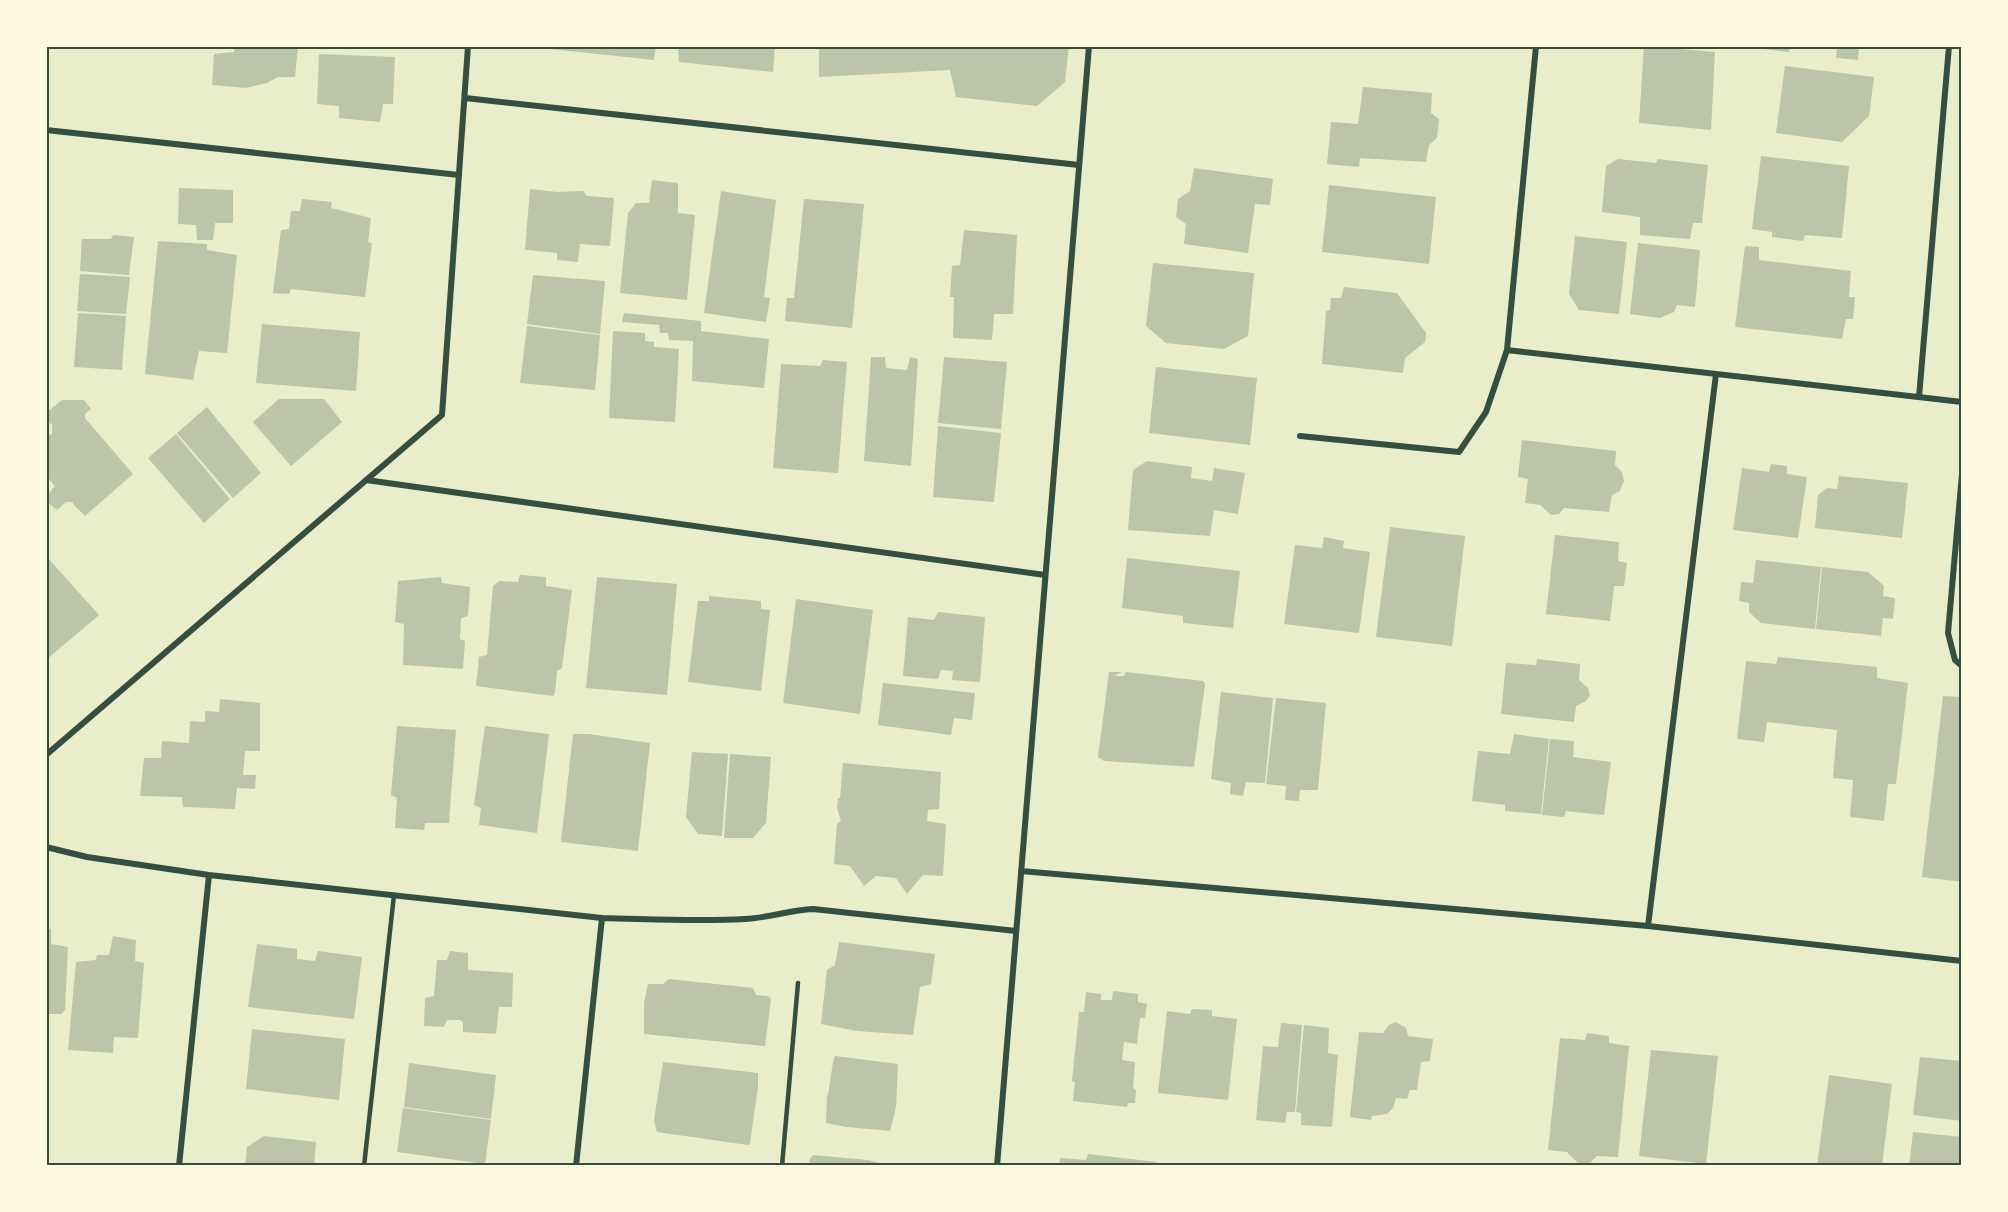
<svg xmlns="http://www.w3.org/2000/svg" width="2008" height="1212" viewBox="0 0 2008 1212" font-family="Rubik,sans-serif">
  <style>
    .building { fill: #bcc5a7 }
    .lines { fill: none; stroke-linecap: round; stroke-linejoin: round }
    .service { stroke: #344e41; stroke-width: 4.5 }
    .minor { stroke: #344e41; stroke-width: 6 }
    .neatline { fill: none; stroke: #344e41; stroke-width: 2 }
  </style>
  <rect width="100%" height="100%" fill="#e9edc9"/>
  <!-- building -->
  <path class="building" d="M 235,46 L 298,46 L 295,77 L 278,77 L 267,83 L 246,88 L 212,85 L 214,54 L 234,52 Z
    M 551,46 L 656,46 L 654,60 L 550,49 Z
    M 678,46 L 775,46 L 773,72 L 679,62 Z
    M 819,46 L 1069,46 L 1065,82 L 1037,106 L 956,97 L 950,70 L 819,77 Z
    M 1644,46 L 1715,52 L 1711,130 L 1639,123 Z
    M 1764,46 L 1790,46 L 1789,52 L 1764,49 Z
    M 1837,46 L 1859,46 L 1858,60 L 1836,58 Z
    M 319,54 L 395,57 L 393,104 L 383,104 L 380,122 L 339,118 L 339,106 L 317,104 Z
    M 1785,66 L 1874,77 L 1869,116 L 1842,142 L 1776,133 Z
    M 1363,87 L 1432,93 L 1431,113 L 1439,119 L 1437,138 L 1429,145 L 1426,162 L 1360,158 L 1359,167 L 1327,164 L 1331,122 L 1358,124 Z
    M 1761,156 L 1849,166 L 1842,238 L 1805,235 L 1803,241 L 1772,237 L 1772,232 L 1752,229 Z
    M 1618,159 L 1656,163 L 1658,159 L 1708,165 L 1702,223 L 1693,223 L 1690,239 L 1640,235 L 1640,217 L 1602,212 L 1606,166 Z
    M 1194,168 L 1273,179 L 1270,205 L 1255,204 L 1248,253 L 1184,244 L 1186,224 L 1176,217 L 1178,199 L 1190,191 Z
    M 652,180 L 678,183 L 678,213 L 695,215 L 687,300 L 620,293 L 628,213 L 636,203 L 649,203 Z
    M 1329,185 L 1436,197 L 1429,264 L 1322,252 Z
    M 179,188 L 233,190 L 233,223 L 215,223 L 213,240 L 197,240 L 196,225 L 178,224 Z
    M 530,189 L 557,192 L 583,191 L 587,196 L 614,198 L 610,246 L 580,244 L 578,262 L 557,260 L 557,253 L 527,250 L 525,249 Z
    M 721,191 L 776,200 L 764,297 L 770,298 L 766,322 L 704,313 Z
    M 302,199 L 332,202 L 331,208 L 371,218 L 368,242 L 372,243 L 365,297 L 291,289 L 289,294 L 273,293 L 281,230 L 289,229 L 291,211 L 300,211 Z
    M 804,199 L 864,204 L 852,328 L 785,321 L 787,298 L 794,298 Z
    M 964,230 L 1017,235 L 1013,314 L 994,314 L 992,340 L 953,338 L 954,297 L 950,297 L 952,266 L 960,265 Z
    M 113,235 L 134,237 L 129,275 L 80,271 L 82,239 L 111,239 Z
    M 1575,236 L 1627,242 L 1619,314 L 1579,310 L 1569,294 Z
    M 158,241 L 207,244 L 207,250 L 237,255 L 227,353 L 199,351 L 193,380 L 145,374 Z
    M 1638,243 L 1700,250 L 1695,307 L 1677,305 L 1674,312 L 1660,318 L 1630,314 Z
    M 1745,246 L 1759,247 L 1759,260 L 1851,271 L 1849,297 L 1855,297 L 1853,319 L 1846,319 L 1842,339 L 1735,327 Z
    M 1153,263 L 1254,273 L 1248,336 L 1224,349 L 1166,343 L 1146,326 Z
    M 80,274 L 130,277 L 126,314 L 77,311 Z
    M 533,275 L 605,281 L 600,334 L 527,324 Z
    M 1344,287 L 1397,293 L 1426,333 L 1425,342 L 1405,358 L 1403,373 L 1322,364 L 1326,311 L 1330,310 L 1331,298 L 1341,298 Z
    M 78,313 L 126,316 L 122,370 L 74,367 Z
    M 624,313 L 701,321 L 701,331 L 769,339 L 764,388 L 692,381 L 693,341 L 669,340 L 668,333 L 660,333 L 659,325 L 622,322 Z
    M 262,324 L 360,332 L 356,391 L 256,383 Z
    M 527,326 L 600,335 L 595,390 L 520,383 Z
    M 613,331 L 645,333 L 645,341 L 654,342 L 654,347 L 679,349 L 675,422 L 609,418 Z
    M 871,357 L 885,357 L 886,368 L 907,370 L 910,357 L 918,359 L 911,466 L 864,461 Z
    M 944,357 L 1007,362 L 1001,429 L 938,423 Z
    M 823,360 L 847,362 L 838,473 L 773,468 L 781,364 L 820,366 Z
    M 1156,367 L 1257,378 L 1250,445 L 1149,433 Z
    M 279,399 L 324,399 L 342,422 L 291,466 L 253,422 Z
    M 62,400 L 84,400 L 91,409 L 85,414 L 85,418 L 133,474 L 85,516 L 73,504 L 73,502 L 66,502 L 57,510 L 46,501 L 46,497 L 55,486 L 46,476 L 46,436 L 52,434 L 52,425 L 46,420 L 46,413 Z
    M 207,407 L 261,473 L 233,498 L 177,433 Z
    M 938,426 L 1001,433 L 994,502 L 933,497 Z
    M 176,434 L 230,499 L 204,523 L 148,458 Z
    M 1522,440 L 1616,451 L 1615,465 L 1622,472 L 1624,481 L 1620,491 L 1612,495 L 1609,512 L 1564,508 L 1559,514 L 1551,515 L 1540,505 L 1525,503 L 1528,479 L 1518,477 Z
    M 1147,461 L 1192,467 L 1191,478 L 1212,481 L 1214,468 L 1245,473 L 1238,514 L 1214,510 L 1210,536 L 1128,530 L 1133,470 Z
    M 1771,464 L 1787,466 L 1787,474 L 1807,477 L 1798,538 L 1733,530 L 1742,468 L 1769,472 Z
    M 1839,476 L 1908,483 L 1902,538 L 1815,528 L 1818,495 L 1827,488 L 1837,489 Z
    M 1390,527 L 1465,536 L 1452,646 L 1376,637 Z
    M 1555,535 L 1619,542 L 1618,561 L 1627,563 L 1624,586 L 1614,586 L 1610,621 L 1546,614 Z
    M 1324,537 L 1344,541 L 1343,548 L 1370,552 L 1359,633 L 1284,624 L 1295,545 L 1322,548 Z
    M 46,556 L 99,615 L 46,660 Z
    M 1127,558 L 1240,571 L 1233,628 L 1183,623 L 1183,616 L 1122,608 Z
    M 1756,560 L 1821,567 L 1815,629 L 1761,623 L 1749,612 L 1749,603 L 1739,601 L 1741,582 L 1753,583 Z
    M 1822,567 L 1868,572 L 1884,586 L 1883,596 L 1895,598 L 1893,619 L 1883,618 L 1881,636 L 1816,629 Z
    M 520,575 L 546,577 L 546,586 L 572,590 L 562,668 L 557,671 L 555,693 L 553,696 L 476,686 L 479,657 L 487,655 L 493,586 L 499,581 L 518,582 Z
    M 441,577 L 442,583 L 470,587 L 468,616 L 461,618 L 460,639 L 465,641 L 463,669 L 403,665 L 404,624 L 395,622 L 398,581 Z
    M 597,577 L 677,584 L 667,695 L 586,688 Z
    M 709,596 L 761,601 L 761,609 L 770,610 L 761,691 L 688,682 L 698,601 L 709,601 Z
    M 796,599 L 873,610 L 860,714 L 783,703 Z
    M 938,612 L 985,617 L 980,682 L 952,680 L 953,671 L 941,670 L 938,679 L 903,676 L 908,617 L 934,620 Z
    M 1778,657 L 1877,667 L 1877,678 L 1908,683 L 1896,784 L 1888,784 L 1884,821 L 1850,817 L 1853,780 L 1833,778 L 1837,730 L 1767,722 L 1764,742 L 1737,739 L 1746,661 L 1776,664 Z
    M 1537,659 L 1580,664 L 1579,680 L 1588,688 L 1590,695 L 1586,701 L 1576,706 L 1574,722 L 1501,714 L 1506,663 L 1536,665 Z
    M 1109,672 L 1122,672 L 1114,676 L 1124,676 L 1126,672 L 1203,681 L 1205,684 L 1194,767 L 1104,761 L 1098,757 Z
    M 883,683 L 975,693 L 972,720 L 954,718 L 951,735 L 878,725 Z
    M 1221,692 L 1273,698 L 1265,783 L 1246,782 L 1243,796 L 1230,794 L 1231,783 L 1211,779 Z
    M 1943,696 L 1962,697 L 1962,882 L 1922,877 Z
    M 1276,698 L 1326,703 L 1318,790 L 1300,790 L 1299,801 L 1285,800 L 1286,786 L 1266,784 Z
    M 220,699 L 260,703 L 260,751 L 245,751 L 243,775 L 256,775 L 255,789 L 237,788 L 235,809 L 183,807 L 182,797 L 140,796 L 144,758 L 161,758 L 162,741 L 189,743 L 190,721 L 205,722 L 205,711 L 219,712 Z
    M 397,726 L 456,730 L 449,823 L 425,823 L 424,830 L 395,828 L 397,798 L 391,795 Z
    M 485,726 L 549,734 L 537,833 L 479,825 L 481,808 L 474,805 Z
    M 573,734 L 589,734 L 650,743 L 638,851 L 561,842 Z
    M 1514,734 L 1549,739 L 1541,814 L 1505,811 L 1505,805 L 1472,801 L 1478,751 L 1510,754 Z
    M 1550,739 L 1574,741 L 1573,757 L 1611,762 L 1604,815 L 1566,811 L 1564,817 L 1542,815 Z
    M 692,752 L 728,754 L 722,836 L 698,834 L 686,817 Z
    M 730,754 L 771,757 L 766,823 L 753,838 L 724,838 Z
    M 843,763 L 941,772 L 939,809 L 928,810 L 927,821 L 946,824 L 943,876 L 923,875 L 907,894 L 896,878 L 876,876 L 864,886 L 850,866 L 834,864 L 837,824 L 841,821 L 837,808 L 838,798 L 840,798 Z
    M 46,928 L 51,929 L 51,944 L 68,947 L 65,1010 L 61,1014 L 49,1014 L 46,1003 Z
    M 113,936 L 136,940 L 135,961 L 144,963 L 138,1038 L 114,1037 L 113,1053 L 68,1050 L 76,962 L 96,960 L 97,955 L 109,955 Z
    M 839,942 L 935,954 L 931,984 L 920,987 L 913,1035 L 857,1031 L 821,1024 L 827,970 L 835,965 Z
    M 257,944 L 297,949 L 297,959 L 315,961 L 318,951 L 362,957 L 354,1019 L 248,1007 Z
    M 450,951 L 468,953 L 468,970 L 513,973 L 512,1007 L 499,1007 L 496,1034 L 463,1032 L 463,1022 L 460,1020 L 447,1020 L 444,1027 L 424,1026 L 425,998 L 434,996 L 437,960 L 447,960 Z
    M 669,979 L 753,988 L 756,995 L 768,996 L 771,999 L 765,1046 L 644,1034 L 644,1003 L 648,984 L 663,984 Z
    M 1113,991 L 1138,994 L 1138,1002 L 1147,1004 L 1145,1018 L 1140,1018 L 1137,1044 L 1124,1042 L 1122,1060 L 1135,1062 L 1133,1088 L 1136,1090 L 1135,1103 L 1128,1103 L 1127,1107 L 1073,1101 L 1075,1082 L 1072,1081 L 1079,1012 L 1084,1012 L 1086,992 L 1101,994 L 1101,1000 L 1112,1000 Z
    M 1192,1009 L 1212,1010 L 1212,1016 L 1237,1019 L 1228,1100 L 1158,1093 L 1167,1011 L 1190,1014 Z
    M 1396,1022 L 1406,1028 L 1408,1036 L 1433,1039 L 1430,1061 L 1421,1062 L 1417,1090 L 1410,1090 L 1407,1099 L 1396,1098 L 1393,1108 L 1387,1114 L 1372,1116 L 1371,1120 L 1350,1117 L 1359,1032 L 1383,1033 L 1389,1025 Z
    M 1281,1023 L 1302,1025 L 1295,1112 L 1287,1112 L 1285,1123 L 1256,1120 L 1263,1046 L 1278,1047 Z
    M 1304,1025 L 1329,1028 L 1328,1053 L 1338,1055 L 1332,1127 L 1301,1125 L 1301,1113 L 1296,1112 Z
    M 252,1029 L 345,1039 L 339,1100 L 246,1089 Z
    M 1587,1033 L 1609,1036 L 1609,1043 L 1629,1046 L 1618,1157 L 1597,1156 L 1590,1163 L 1578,1163 L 1567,1152 L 1548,1150 L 1560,1038 L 1585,1040 Z
    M 1651,1050 L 1718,1056 L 1706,1164 L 1639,1156 Z
    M 835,1056 L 898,1064 L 896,1107 L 890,1131 L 847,1127 L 826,1123 L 827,1095 L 828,1095 L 833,1062 Z
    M 1920,1057 L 1962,1061 L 1962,1121 L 1913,1115 Z
    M 663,1062 L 758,1073 L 758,1087 L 750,1143 L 748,1145 L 657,1132 L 654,1120 Z
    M 409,1063 L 496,1075 L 491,1119 L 404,1107 Z
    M 1829,1075 L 1892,1084 L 1882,1166 L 1817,1166 Z
    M 403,1108 L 491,1120 L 485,1164 L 397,1152 Z
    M 1913,1132 L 1962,1137 L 1962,1166 L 1909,1166 Z
    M 264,1136 L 316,1142 L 314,1166 L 245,1166 L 247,1147 Z
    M 1088,1154 L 1157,1162 L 1156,1166 L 1059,1166 L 1060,1158 L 1086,1160 Z
    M 813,1155 L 868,1160 L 892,1166 L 811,1166 L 809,1160 Z"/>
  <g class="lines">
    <!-- service -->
    <path class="service" d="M 364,1166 L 394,895
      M 782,1166 L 798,983"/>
    <!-- minor -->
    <path class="minor" d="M 465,98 L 1079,165
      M 46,130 L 459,175
      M 1507,350 L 1962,402
      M 1919,397 L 1949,46
      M 1300,436 L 1459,452 L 1486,412 L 1507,350 L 1536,46
      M 1962,474 L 1948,633 L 1955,660 L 1962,666
      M 366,480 L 1045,575
      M 46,755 L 442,415 L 468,46
      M 46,847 L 87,857 L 209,875 L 602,918 L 576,1166
      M 1021,871 L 1648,926 L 1962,961
      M 602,918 C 650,919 697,922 745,919 C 768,918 790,910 813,909 L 1016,931
      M 1648,926 L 1716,374
      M 179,1166 L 209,875
      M 997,1166 L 1089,46"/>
  </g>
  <!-- border -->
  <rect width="2008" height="1212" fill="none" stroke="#fefae0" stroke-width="96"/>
  <rect x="48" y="48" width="1912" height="1116" class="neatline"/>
</svg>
